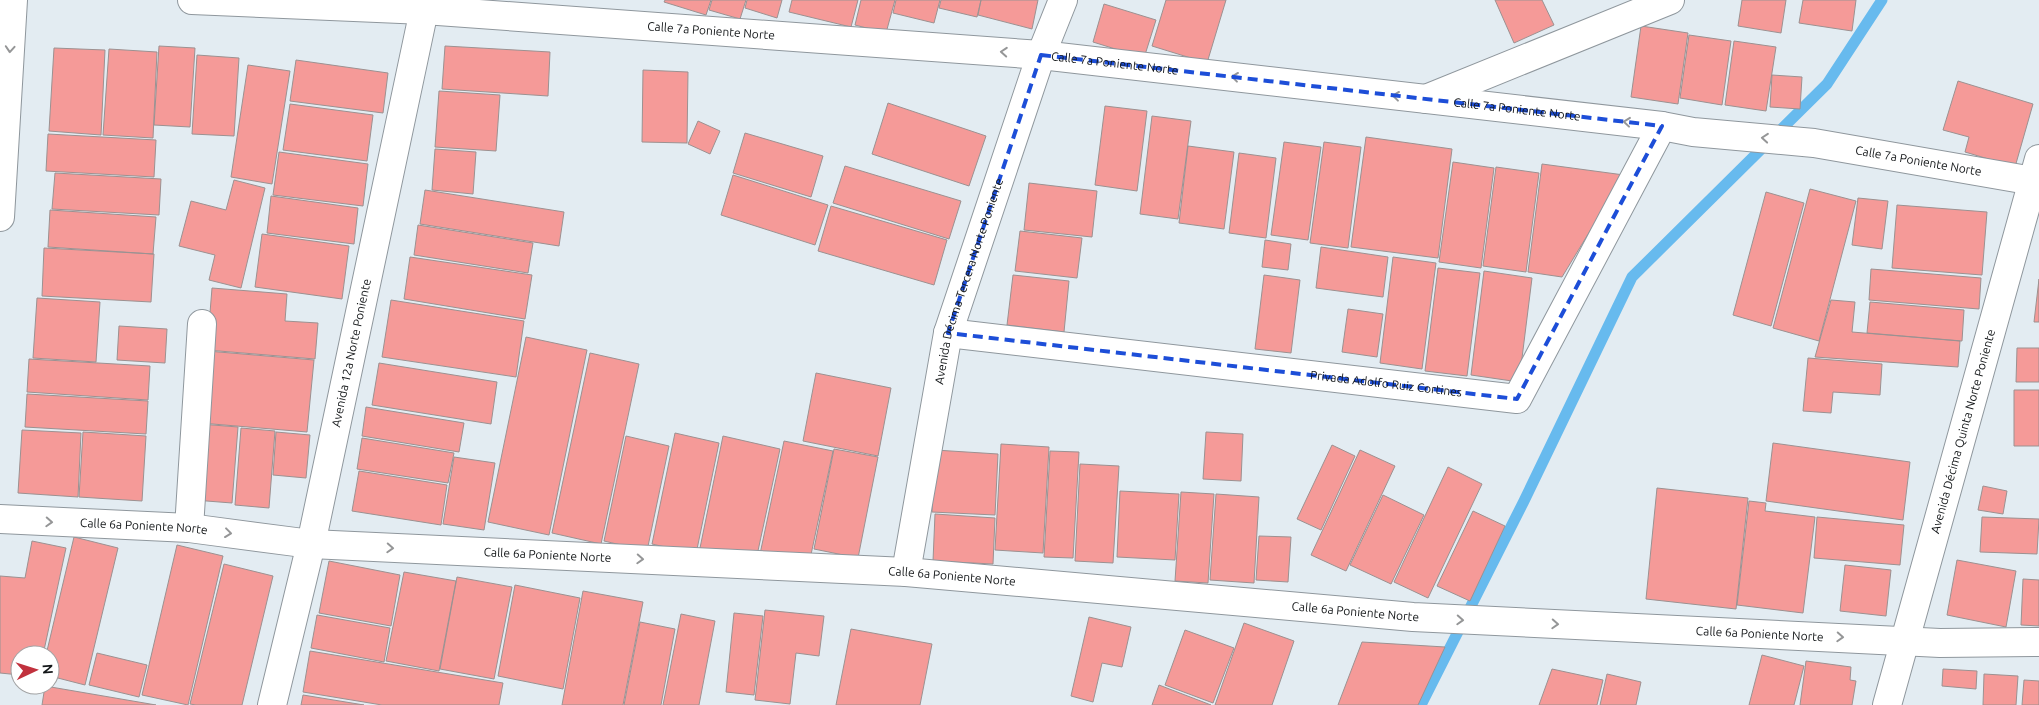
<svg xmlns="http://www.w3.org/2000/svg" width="2039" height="705" viewBox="0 0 2039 705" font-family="Ubuntu,sans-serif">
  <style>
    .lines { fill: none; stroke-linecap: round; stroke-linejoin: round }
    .stream { stroke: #67baee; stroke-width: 11 }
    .building { fill: #f59a98; stroke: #9c9191 }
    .minor-casing { stroke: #8f979d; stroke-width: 30 }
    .minor { stroke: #fff; stroke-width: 28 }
    .oneway { stroke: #959697 }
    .marked { fill: none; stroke: #1d4ed8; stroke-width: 4; stroke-dasharray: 10 6; stroke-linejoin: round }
    .labels { text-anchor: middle; stroke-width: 5; stroke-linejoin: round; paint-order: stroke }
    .street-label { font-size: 12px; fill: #131618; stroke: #fff }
  </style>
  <rect width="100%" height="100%" fill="#e3ecf2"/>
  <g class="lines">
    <!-- stream -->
    <path class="stream" d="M 1421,705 L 1524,501 L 1632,277 L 1827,84 L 1882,0"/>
  </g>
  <!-- building -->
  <path class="building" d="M 665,0 L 711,0 L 706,15 L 664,2 Z
    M 712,0 L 746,0 L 740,19 L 709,10 Z
    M 747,0 L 782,0 L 777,18 L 745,8 Z
    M 792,0 L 858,0 L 851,27 L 789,12 Z
    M 861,0 L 895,0 L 886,33 L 855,25 Z
    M 896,0 L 940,0 L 934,23 L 893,13 Z
    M 941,0 L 981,0 L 977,17 L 939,8 Z
    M 981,0 L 1038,0 L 1032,29 L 978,15 Z
    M 1166,0 L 1226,0 L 1207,63 L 1152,46 Z
    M 1495,0 L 1542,0 L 1554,25 L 1514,43 Z
    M 1742,0 L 1786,0 L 1781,33 L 1738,26 Z
    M 1803,0 L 1856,0 L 1852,31 L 1799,23 Z
    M 1104,4 L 1156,20 L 1144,58 L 1093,42 Z
    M 1641,26 L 1688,33 L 1678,104 L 1631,97 Z
    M 1689,35 L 1731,41 L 1722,105 L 1680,98 Z
    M 1734,41 L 1776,47 L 1766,111 L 1725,105 Z
    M 159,46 L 195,48 L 190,127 L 154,125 Z
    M 445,46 L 550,52 L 548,96 L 442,89 Z
    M 54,48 L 105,50 L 101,135 L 49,131 Z
    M 109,49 L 157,52 L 153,138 L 103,135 Z
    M 197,55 L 239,58 L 234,136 L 192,134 Z
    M 296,60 L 388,73 L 383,113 L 290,101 Z
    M 248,65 L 290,71 L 272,184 L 231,177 Z
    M 643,70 L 688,72 L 687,143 L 642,142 Z
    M 1772,75 L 1802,77 L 1800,109 L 1770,107 Z
    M 1958,81 L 2033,104 L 2015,167 L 1965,152 L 1969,137 L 1943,130 Z
    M 439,91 L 500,95 L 496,151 L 435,147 Z
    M 888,103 L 986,136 L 969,186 L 872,154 Z
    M 290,104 L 373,115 L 367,161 L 283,150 Z
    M 1105,106 L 1147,111 L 1137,191 L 1095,185 Z
    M 1152,116 L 1191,121 L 1178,219 L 1140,214 Z
    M 698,121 L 720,131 L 710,154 L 688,144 Z
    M 745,133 L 823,156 L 811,197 L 733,173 Z
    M 48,134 L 156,140 L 154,177 L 46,171 Z
    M 1366,137 L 1452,149 L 1438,258 L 1351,247 Z
    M 1284,142 L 1321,147 L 1308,240 L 1271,235 Z
    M 1324,142 L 1361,147 L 1348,248 L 1310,243 Z
    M 1188,146 L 1234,152 L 1224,229 L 1179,223 Z
    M 435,149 L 476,152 L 473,194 L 432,190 Z
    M 279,152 L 368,164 L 363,206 L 273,195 Z
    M 1239,153 L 1276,158 L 1266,238 L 1229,233 Z
    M 1453,162 L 1494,168 L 1481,268 L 1439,262 Z
    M 1542,164 L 1624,175 L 1562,277 L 1528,272 Z
    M 845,166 L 961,201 L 949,239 L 833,203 Z
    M 1496,167 L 1539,173 L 1526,272 L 1483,266 Z
    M 55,173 L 161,179 L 159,215 L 52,209 Z
    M 733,175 L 828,205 L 815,245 L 721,215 Z
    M 234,180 L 265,188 L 241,288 L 209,280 L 215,255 L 179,246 L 191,201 L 226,210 Z
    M 1029,183 L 1097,191 L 1092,237 L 1024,230 Z
    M 1810,189 L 1856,201 L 1819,341 L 1773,328 Z
    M 425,190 L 564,212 L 559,246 L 420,224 Z
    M 1766,192 L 1804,203 L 1771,326 L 1733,315 Z
    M 271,196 L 358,208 L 354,244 L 267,233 Z
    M 1858,198 L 1888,201 L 1882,249 L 1852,245 Z
    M 1897,205 L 1987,212 L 1982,275 L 1892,268 Z
    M 831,206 L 947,240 L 934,285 L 818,251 Z
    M 50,210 L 156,217 L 153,254 L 48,247 Z
    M 418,225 L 533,243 L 528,273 L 414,255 Z
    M 1020,231 L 1082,238 L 1077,278 L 1015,271 Z
    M 262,234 L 349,246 L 342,299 L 255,287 Z
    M 1265,240 L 1291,244 L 1288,270 L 1262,267 Z
    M 1321,247 L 1388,257 L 1383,297 L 1316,288 Z
    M 44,248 L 154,254 L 151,302 L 42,296 Z
    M 410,257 L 532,275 L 525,319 L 404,299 Z
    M 1393,257 L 1436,263 L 1422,369 L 1380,363 Z
    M 1438,268 L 1480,273 L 1467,376 L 1425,371 Z
    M 1871,269 L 1981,278 L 1979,309 L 1869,300 Z
    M 1484,271 L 1532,278 L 1519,382 L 1471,375 Z
    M 1013,275 L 1069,281 L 1064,332 L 1007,325 Z
    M 1264,275 L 1300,280 L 1291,353 L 1255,349 Z
    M 2039,279 L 2039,322 L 2034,322 Z
    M 212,288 L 287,294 L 285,321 L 318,323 L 315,359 L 207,350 Z
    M 37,298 L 100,302 L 96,362 L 33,358 Z
    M 391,300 L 524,321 L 516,377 L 382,357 Z
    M 1831,300 L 1855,302 L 1852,332 L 1960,341 L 1958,367 L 1815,357 Z
    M 1870,302 L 1964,310 L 1962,341 L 1867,333 Z
    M 1348,309 L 1383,314 L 1377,357 L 1342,352 Z
    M 119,326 L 167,329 L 165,363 L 117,360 Z
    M 526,337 L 587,350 L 549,535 L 488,522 Z
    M 2017,348 L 2039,348 L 2039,382 L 2016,382 Z
    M 207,351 L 314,360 L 307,432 L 201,423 Z
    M 590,353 L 639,364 L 601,544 L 552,533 Z
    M 1808,358 L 1882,364 L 1880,395 L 1833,392 L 1831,413 L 1803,411 Z
    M 29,359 L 150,366 L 148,400 L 27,392 Z
    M 379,363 L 497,382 L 491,424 L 372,405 Z
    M 816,373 L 891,388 L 878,456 L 803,441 Z
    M 2014,390 L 2039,390 L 2039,446 L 2014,446 Z
    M 27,394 L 148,401 L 146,434 L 25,427 Z
    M 366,407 L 464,423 L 459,452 L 362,436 Z
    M 200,424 L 238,427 L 232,503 L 194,500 Z
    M 241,428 L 275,431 L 269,508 L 235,505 Z
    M 22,430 L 81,433 L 78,497 L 18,493 Z
    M 83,432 L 146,436 L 142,501 L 79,497 Z
    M 276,432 L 310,435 L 306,478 L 273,475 Z
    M 1206,432 L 1243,434 L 1241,481 L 1203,479 Z
    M 675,433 L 719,443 L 696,554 L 652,544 Z
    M 626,436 L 669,446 L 647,551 L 604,541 Z
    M 723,436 L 780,449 L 756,560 L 700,548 Z
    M 362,438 L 454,453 L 448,483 L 357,469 Z
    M 784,441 L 833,451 L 809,564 L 760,554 Z
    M 1773,443 L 1910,462 L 1903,520 L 1766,501 Z
    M 1001,444 L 1049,447 L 1043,553 L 995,550 Z
    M 1332,445 L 1355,456 L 1321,530 L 1297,519 Z
    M 834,449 L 878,457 L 858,558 L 814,549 Z
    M 935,450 L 998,454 L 995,515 L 932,512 Z
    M 1360,450 L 1395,466 L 1346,571 L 1311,555 Z
    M 1050,451 L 1079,452 L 1073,558 L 1044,557 Z
    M 454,457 L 495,463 L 484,530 L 443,524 Z
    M 1080,464 L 1119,466 L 1113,563 L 1075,561 Z
    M 1448,467 L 1482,484 L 1428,598 L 1394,582 Z
    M 359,471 L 447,485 L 441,525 L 352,511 Z
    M 1983,486 L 2007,491 L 2003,514 L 1978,510 Z
    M 1657,488 L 1748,498 L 1736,609 L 1646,599 Z
    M 1120,491 L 1179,494 L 1175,560 L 1117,557 Z
    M 1181,492 L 1214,494 L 1208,583 L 1175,581 Z
    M 1216,494 L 1259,497 L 1254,583 L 1210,580 Z
    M 1383,495 L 1424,515 L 1391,584 L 1350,565 Z
    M 1749,501 L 1766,503 L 1765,511 L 1815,517 L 1803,613 L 1737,605 Z
    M 1473,511 L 1505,526 L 1470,601 L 1437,586 Z
    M 935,514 L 995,518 L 993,564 L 933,561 Z
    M 1817,517 L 1904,525 L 1900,565 L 1814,558 Z
    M 1982,517 L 2039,519 L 2037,554 L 1980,552 Z
    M 1259,536 L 1291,537 L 1288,582 L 1256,580 Z
    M 74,537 L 118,548 L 85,685 L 50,676 L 50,655 L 46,655 Z
    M 32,541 L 66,548 L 43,655 L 20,655 L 20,675 L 0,673 L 0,576 L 25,578 Z
    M 177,545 L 223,556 L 188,705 L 142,695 Z
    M 1957,560 L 2016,571 L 2006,627 L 1947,615 Z
    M 329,561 L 400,575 L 391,626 L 319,613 Z
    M 224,564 L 273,576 L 242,705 L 196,705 L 190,704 Z
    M 1845,565 L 1891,570 L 1886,616 L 1840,611 Z
    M 404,572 L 456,581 L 439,671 L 386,661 Z
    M 457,577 L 512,587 L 494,679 L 440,669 Z
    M 2023,579 L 2039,580 L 2039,626 L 2021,625 Z
    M 515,585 L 580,598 L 563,689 L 498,676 Z
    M 583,591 L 643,602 L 623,705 L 562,705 Z
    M 765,610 L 824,616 L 819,656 L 796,653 L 790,704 L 755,700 Z
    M 734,613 L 763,616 L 754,695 L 726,692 Z
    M 681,614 L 715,621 L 699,705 L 663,705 Z
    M 317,615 L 390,628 L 384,662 L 311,648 Z
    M 1089,617 L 1131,627 L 1122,667 L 1102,663 L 1093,702 L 1071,696 Z
    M 640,622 L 675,629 L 661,705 L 624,705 Z
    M 1244,623 L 1294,641 L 1272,705 L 1215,705 Z
    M 851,629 L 932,644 L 920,705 L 836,705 Z
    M 1185,630 L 1234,648 L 1213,703 L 1165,685 Z
    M 1362,642 L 1445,647 L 1418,705 L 1338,705 Z
    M 310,651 L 503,683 L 499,705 L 382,705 L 303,692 Z
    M 97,653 L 147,665 L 139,697 L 89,685 Z
    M 1762,655 L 1804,666 L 1794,705 L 1749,705 Z
    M 1806,661 L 1851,667 L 1850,680 L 1856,681 L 1852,705 L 1800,705 Z
    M 1552,669 L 1603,680 L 1597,705 L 1539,705 Z
    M 1943,669 L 1977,671 L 1976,689 L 1942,686 Z
    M 1607,674 L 1641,682 L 1636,705 L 1600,705 Z
    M 1984,674 L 2018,676 L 2016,705 L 1983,705 Z
    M 2024,680 L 2039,681 L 2039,705 L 2022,705 Z
    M 1159,685 L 1211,705 L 1152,705 Z
    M 45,686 L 156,705 L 42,705 Z
    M 303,695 L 364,705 L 301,705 Z"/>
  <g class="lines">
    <!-- minor casing -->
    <g class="minor-casing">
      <g id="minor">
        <path id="s1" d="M 192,0 L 424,10 L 1041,55 L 1662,126 L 1693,132 L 1814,143 L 2039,182"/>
        <path d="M 1426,99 L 1670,0"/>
        <path d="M 0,217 L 13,0"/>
        <path id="s2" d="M 948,333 L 1517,399 L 1662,126"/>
        <path id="s3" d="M 0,519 L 189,528 L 311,544 L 906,572 L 1413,617 L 1940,643 L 2039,642"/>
        <path d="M 189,528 L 202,324"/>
        <path id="s4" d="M 906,572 L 948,333 L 1041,55 L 1063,0"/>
        <path id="s5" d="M 272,705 L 311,544 L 424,10 L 428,0"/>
        <path id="s6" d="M 1887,705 L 2039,159"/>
      </g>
    </g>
    <!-- minor -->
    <use href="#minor" class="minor"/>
  </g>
  <!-- one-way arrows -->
  <defs><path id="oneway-chevron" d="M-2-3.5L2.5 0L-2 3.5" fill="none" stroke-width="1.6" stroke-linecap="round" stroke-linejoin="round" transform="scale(1.25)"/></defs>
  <g class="oneway">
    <use href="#oneway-chevron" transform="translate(10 49) rotate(94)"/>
    <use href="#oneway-chevron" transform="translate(1004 52) rotate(-176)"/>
    <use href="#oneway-chevron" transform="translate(1235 77) rotate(-173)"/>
    <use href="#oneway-chevron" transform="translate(1396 96) rotate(-173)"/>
    <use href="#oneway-chevron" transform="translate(1627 122) rotate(-174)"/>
    <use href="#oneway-chevron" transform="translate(1765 138) rotate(-175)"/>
    <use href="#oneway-chevron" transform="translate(49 522) rotate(3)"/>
    <use href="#oneway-chevron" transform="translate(228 533) rotate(7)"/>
    <use href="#oneway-chevron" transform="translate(390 548) rotate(3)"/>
    <use href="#oneway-chevron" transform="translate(640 559) rotate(3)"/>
    <use href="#oneway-chevron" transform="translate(1460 620) rotate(3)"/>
    <use href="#oneway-chevron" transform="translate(1555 624) rotate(3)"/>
    <use href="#oneway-chevron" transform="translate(1840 637) rotate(3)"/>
  </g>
  <!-- marked area -->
  <path class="marked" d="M 1041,55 L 1662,126 L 1517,399 L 948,333 Z"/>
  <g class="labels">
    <!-- street labels -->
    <g class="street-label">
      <text dy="4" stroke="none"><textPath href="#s1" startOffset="520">Calle 7a Poniente Norte</textPath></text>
      <text dy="4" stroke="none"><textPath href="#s1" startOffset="925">Calle 7a Poniente Norte</textPath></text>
      <text dy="4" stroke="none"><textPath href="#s1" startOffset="1330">Calle 7a Poniente Norte</textPath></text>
      <text dy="4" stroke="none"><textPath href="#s1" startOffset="1735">Calle 7a Poniente Norte</textPath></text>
      <text dy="4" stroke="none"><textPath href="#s4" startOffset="298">Avenida Décima Tercera Norte Poniente</textPath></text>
      <text dy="4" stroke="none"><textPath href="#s5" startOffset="361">Avenida 12a Norte Poniente</textPath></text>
      <text dy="4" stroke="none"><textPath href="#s2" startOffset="441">Privada Adolfo Ruiz Cortines</textPath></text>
      <text dy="4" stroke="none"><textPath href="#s6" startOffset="284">Avenida Décima Quinta Norte Poniente</textPath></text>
      <text dy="4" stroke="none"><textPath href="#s3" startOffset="144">Calle 6a Poniente Norte</textPath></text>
      <text dy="4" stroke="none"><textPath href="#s3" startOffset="549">Calle 6a Poniente Norte</textPath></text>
      <text dy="4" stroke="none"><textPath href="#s3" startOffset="954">Calle 6a Poniente Norte</textPath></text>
      <text dy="4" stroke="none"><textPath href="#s3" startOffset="1359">Calle 6a Poniente Norte</textPath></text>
      <text dy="4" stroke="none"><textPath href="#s3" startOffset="1764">Calle 6a Poniente Norte</textPath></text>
    </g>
  </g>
  <!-- north arrow -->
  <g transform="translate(35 670) rotate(86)"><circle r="24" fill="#ffffff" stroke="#a1a2a3"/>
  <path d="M0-4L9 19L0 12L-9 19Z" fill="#c1313d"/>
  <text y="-8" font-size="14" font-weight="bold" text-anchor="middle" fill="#131618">N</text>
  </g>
</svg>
